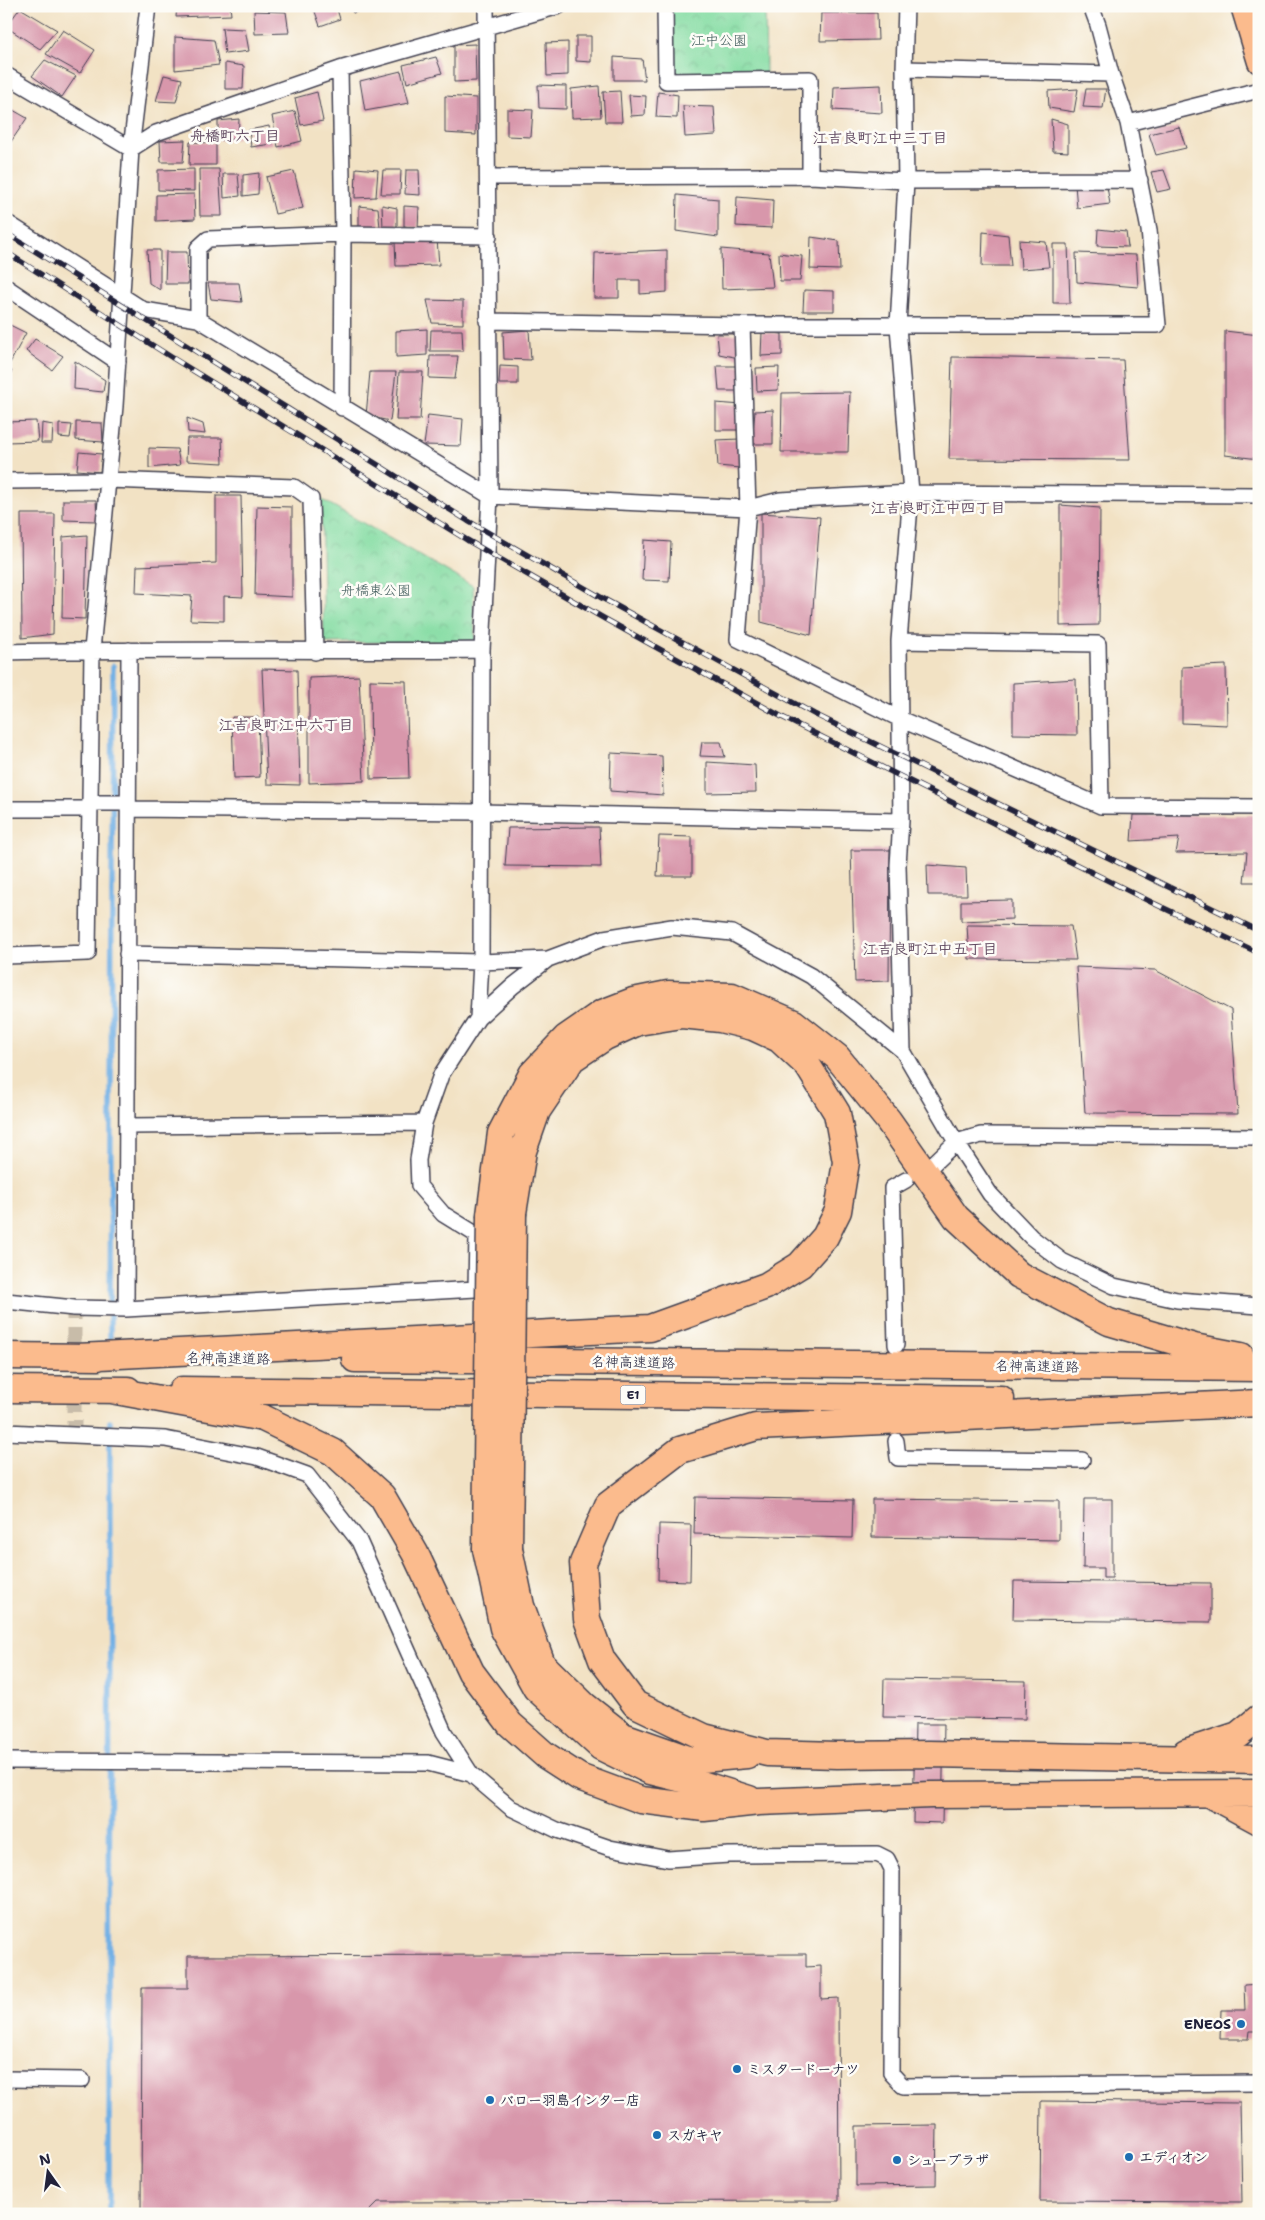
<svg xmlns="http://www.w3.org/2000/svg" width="1265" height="2220" viewBox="0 0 1265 2220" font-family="'Shantell Sans','Klee One',sans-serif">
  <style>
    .park { fill: url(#park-crowns); stroke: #527f6e }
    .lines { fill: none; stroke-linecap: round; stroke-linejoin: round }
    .stream { stroke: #72b0e5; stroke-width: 5.5 }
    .building { fill: #d897ab }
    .street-tunnel { stroke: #c8bca9; stroke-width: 15; stroke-dasharray: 15 8; stroke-linecap: butt }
    .street-casing { stroke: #413f50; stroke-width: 18 }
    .primary-casing { stroke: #413f50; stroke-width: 25 }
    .highway-casing { stroke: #413f50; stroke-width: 29 }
    .street { stroke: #fff; stroke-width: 15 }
    .primary { stroke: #fbbb8d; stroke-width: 22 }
    .highway { stroke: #fbbb8d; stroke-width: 26 }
    .rail-casing { stroke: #22223b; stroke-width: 5.5 }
    .rail { stroke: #fdfcf7; stroke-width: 4; stroke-dasharray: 11; stroke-linecap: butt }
    .highway-bridge-casing { stroke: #413f50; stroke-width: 29; stroke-linecap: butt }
    .highway-bridge { stroke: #fbbb8d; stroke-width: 26 }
    .poi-dot { fill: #1f6fb2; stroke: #fdfcf7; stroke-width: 2 }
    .labels { text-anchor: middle; stroke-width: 5; stroke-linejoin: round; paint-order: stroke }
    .shield { fill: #fdfcf7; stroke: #646373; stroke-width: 1 }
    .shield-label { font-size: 12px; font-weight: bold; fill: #22223b }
    .park-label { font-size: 14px; fill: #3f5a5a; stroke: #fdfcf7 }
    .street-label { font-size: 14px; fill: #22223b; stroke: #fdfcf7 }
    .poi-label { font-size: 14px; font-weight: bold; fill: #22223b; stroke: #fdfcf7; text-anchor: start }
    .neighbourhood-label { font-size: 15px; font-weight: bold; fill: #624b62; stroke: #fdfcf7 }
  </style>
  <defs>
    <pattern id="park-crowns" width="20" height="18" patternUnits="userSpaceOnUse" patternTransform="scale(1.25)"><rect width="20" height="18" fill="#83dca2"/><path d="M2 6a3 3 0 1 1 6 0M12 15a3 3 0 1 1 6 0" fill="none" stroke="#71bc8c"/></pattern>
  </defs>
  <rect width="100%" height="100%" fill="#fdfcf7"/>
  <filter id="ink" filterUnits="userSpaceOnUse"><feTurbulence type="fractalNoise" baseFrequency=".02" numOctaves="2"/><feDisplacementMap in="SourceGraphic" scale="10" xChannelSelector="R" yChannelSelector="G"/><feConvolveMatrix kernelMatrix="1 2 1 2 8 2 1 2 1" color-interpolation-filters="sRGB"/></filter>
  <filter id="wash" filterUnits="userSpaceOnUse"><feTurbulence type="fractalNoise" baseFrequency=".0096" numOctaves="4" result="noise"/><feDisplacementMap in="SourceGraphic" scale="20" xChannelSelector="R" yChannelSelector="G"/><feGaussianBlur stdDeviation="1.12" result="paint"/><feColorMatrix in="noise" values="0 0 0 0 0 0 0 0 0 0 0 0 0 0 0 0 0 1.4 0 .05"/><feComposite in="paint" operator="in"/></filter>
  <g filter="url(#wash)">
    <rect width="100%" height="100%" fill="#f2e2c4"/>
    <!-- park -->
    <path class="park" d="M 672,6 L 765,6 L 766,73 L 672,74 Z
      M 321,499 L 473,586 L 475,641 L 324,643 Z"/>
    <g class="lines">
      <!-- stream -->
      <path class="stream" d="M 110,1338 L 113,666
        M 109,2214 L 110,1422"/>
    </g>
    <g id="blocks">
      <!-- building -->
      <path class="building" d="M 177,6 L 230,6 L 231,15 L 176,17 Z
        M 257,6 L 283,6 L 283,9 L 257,8 Z
        M 313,6 L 336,6 L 340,19 L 320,26 Z
        M 350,6 L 371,6 L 371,7 L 353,13 Z
        M 20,8 L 57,30 L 40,49 L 6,27 Z
        M 254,11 L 286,12 L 289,33 L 255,34 Z
        M 821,13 L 877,13 L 878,40 L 820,41 Z
        M 222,28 L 245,29 L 249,51 L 225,54 Z
        M 63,30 L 95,50 L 80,73 L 46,54 Z
        M 576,36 L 591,36 L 591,62 L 576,61 Z
        M 175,37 L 214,40 L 219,65 L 175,70 Z
        M 568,42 L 568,75 L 547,76 L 546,43 Z
        M 475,44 L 476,81 L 454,82 L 454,45 Z
        M 436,57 L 442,73 L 407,83 L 403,65 Z
        M 614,57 L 642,59 L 645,80 L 614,80 Z
        M 45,60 L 76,76 L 62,97 L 32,76 Z
        M 225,63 L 244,66 L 243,89 L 225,89 Z
        M 401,71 L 409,103 L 365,111 L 360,81 Z
        M 164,75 L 182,79 L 176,102 L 156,101 Z
        M 538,85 L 566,86 L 566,109 L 539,108 Z
        M 881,85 L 882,113 L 833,110 L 834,87 Z
        M 599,86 L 601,117 L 572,118 L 571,89 Z
        M 1078,89 L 1074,112 L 1049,108 L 1048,91 Z
        M 1086,89 L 1106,89 L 1103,108 L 1083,107 Z
        M 620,91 L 622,122 L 605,122 L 603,92 Z
        M 317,92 L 323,121 L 301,125 L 295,98 Z
        M 658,92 L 678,95 L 677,118 L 656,117 Z
        M 629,95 L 646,96 L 645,115 L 631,116 Z
        M 445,96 L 476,98 L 476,135 L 445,133 Z
        M 6,106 L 27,118 L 6,149 Z
        M 683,106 L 714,107 L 716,135 L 685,137 Z
        M 507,109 L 533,110 L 531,137 L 507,136 Z
        M 295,111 L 302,141 L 278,147 L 272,116 Z
        M 239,119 L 238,139 L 218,140 L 218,121 Z
        M 1051,119 L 1068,124 L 1068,152 L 1053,151 Z
        M 269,126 L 272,144 L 251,147 L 249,130 Z
        M 1179,127 L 1186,148 L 1156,155 L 1149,134 Z
        M 185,140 L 183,162 L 161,162 L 160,141 Z
        M 190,142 L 216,143 L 216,165 L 189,165 Z
        M 356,168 L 378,170 L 376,197 L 355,198 Z
        M 194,169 L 194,191 L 158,190 L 158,170 Z
        M 199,169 L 219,169 L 222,216 L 200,216 Z
        M 383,170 L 401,170 L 400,194 L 381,194 Z
        M 406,170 L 419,170 L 420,195 L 405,194 Z
        M 1164,170 L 1171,189 L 1157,192 L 1151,172 Z
        M 294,171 L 303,208 L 275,214 L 266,177 Z
        M 259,173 L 258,194 L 243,196 L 243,175 Z
        M 223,174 L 238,174 L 240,196 L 224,198 Z
        M 1075,185 L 1107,187 L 1110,204 L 1077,208 Z
        M 194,194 L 195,219 L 156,221 L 156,195 Z
        M 677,195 L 718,199 L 718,237 L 676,231 Z
        M 737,197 L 773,200 L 772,228 L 736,226 Z
        M 382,205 L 397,208 L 397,228 L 383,228 Z
        M 359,206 L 378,208 L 380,227 L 359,227 Z
        M 404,206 L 419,207 L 418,228 L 404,226 Z
        M 1098,229 L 1126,232 L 1128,247 L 1097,246 Z
        M 983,232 L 1008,235 L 1011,266 L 982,266 Z
        M 811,237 L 839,241 L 840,270 L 810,269 Z
        M 437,239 L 439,265 L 396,266 L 395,241 Z
        M 1019,240 L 1046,242 L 1049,267 L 1021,269 Z
        M 1053,244 L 1068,244 L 1070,303 L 1053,303 Z
        M 721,249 L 769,253 L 773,287 L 722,289 Z
        M 147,250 L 160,250 L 160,290 L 149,283 Z
        M 667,250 L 667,292 L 640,294 L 640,280 L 619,280 L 619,298 L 594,298 L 595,253 Z
        M 166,252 L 187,252 L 188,284 L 165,284 Z
        M 779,253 L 802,256 L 800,281 L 780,281 Z
        M 1076,253 L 1136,255 L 1138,287 L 1077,282 Z
        M 208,283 L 239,283 L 242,302 L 211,299 Z
        M 804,290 L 834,291 L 834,311 L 803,311 Z
        M 427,300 L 463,301 L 463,324 L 432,323 Z
        M 6,323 L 26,333 L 10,363 L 6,361 Z
        M 427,329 L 427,355 L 396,357 L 396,331 Z
        M 431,330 L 462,330 L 463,351 L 430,351 Z
        M 529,330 L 531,360 L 504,359 L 503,332 Z
        M 1225,331 L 1259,335 L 1259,459 L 1225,455 Z
        M 762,332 L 782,334 L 782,355 L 761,356 Z
        M 717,334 L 739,334 L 739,358 L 719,354 Z
        M 35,339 L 63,356 L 52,370 L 26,351 Z
        M 430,356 L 458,356 L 455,379 L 429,378 Z
        M 952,357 L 1123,360 L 1130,460 L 949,459 Z
        M 75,361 L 105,380 L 103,392 L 74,389 Z
        M 500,366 L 518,367 L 518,384 L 499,384 Z
        M 717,366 L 742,366 L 741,391 L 719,391 Z
        M 6,367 L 12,371 L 6,381 Z
        M 779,367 L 778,390 L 757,391 L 756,368 Z
        M 370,372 L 396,372 L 390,421 L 366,416 Z
        M 399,372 L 423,372 L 420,420 L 396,420 Z
        M 850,392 L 848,452 L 781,452 L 782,393 Z
        M 716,403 L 742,405 L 742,430 L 716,430 Z
        M 773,410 L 773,444 L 752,444 L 755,411 Z
        M 428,415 L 463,419 L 461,446 L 424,445 Z
        M 187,418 L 203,424 L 205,434 L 188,432 Z
        M 36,421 L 38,441 L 7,442 L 6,422 Z
        M 76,422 L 102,423 L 103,442 L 76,440 Z
        M 42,423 L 53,425 L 52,443 L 41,443 Z
        M 59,424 L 72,425 L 70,438 L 59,437 Z
        M 187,438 L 222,438 L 223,463 L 186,461 Z
        M 740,439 L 740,468 L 718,466 L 716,440 Z
        M 149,448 L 177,449 L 180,465 L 149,468 Z
        M 79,452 L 102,454 L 100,472 L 77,470 Z
        M 216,496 L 241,496 L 243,597 L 224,596 L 224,621 L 190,620 L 192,596 L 136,593 L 137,566 L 216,563 Z
        M 63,500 L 96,500 L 97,521 L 63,520 Z
        M 1060,505 L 1100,508 L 1099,625 L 1060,626 Z
        M 257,506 L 292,507 L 292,597 L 255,595 Z
        M 761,513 L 820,517 L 811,635 L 761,622 Z
        M 21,514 L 55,514 L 53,634 L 22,638 Z
        M 87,535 L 85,619 L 62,618 L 63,537 Z
        M 644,540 L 671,542 L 669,581 L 642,580 Z
        M 1226,665 L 1227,725 L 1182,723 L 1182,667 Z
        M 262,669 L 297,670 L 300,785 L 267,784 Z
        M 359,676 L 364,781 L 309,783 L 309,678 Z
        M 1076,679 L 1077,735 L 1013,734 L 1013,683 Z
        M 370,680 L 406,681 L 409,778 L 371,779 Z
        M 232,717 L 258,717 L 260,777 L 234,778 Z
        M 702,742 L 721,742 L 725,757 L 700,756 Z
        M 611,753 L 662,756 L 663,795 L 610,791 Z
        M 707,762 L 755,765 L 756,792 L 707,793 Z
        M 1133,815 L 1259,815 L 1259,882 L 1244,882 L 1247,852 L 1176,853 L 1179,838 L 1131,841 Z
        M 599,827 L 601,867 L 505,866 L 508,828 Z
        M 659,836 L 692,837 L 692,876 L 657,876 Z
        M 851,850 L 890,850 L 889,981 L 855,982 Z
        M 927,865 L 966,868 L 967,895 L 928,895 Z
        M 1012,900 L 1012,919 L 961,921 L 961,901 Z
        M 967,925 L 1071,926 L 1076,960 L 969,959 Z
        M 1076,967 L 1155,970 L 1231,1010 L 1238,1114 L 1085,1113 Z
        M 695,1497 L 853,1500 L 852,1538 L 694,1534 Z
        M 872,1499 L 1059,1501 L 1059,1540 L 872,1537 Z
        M 1084,1499 L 1112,1499 L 1112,1578 L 1103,1578 L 1103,1568 L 1083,1568 Z
        M 659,1524 L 691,1525 L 690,1581 L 658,1580 Z
        M 1014,1581 L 1211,1583 L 1211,1622 L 1013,1620 Z
        M 884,1679 L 1026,1681 L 1025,1719 L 883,1717 Z
        M 915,1724 L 944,1724 L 942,1823 L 913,1822 Z
        M 806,1954 L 806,1967 L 821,1966 L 821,1999 L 838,1998 L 839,2201 L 378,2202 L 366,2214 L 141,2214 L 142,1988 L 188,1988 L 188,1956 Z
        M 1259,1984 L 1259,2031 L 1250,2031 L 1249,2039 L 1220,2039 L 1221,2010 L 1245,2010 L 1244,1985 Z
        M 1041,2101 L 1240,2103 L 1242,2202 L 1040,2201 Z
        M 937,2125 L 936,2185 L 856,2186 L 856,2126 Z"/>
    </g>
  </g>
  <g filter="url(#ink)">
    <use href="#blocks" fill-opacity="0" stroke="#413f50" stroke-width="1"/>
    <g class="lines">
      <!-- street-tunnel -->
      <path class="street-tunnel" d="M 74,1435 L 74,1308"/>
      <!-- street casing -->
      <g class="street-casing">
        <path id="street" d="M 665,6 L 666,81 L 810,79 L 810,176
          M 340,69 L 343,234 L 342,408
          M 904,69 L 1111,74
          M 6,75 L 131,149
          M 1128,123 L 1259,90
          M 131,149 L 156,133 L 340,69 L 559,6
          M 489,177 L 810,176 L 906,181 L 1140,180
          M 6,222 L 144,310 L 198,319 L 490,496 L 748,508 L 780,500 L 911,493 L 1259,495
          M 6,287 L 118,362
          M 198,319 L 198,248 L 208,239 L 343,234 L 489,236
          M 487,321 L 742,325 L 1158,325 L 1149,230 L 1128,123 L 1111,74 L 1098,25 L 1091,6
          M 742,325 L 748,508 L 738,639 L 900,719 L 1101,806 L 1259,807
          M 6,481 L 109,480 L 294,487 L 311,499 L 315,652
          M 899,641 L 1098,644 L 1101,806
          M 6,652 C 165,648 323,652 482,650
          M 90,803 L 128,803
          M 6,809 L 90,809
          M 128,809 L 480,812 L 901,821
          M 127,954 L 481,962 L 548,959 L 604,938 L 672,927 L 732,933 L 811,976 L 903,1051 L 956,1142 L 990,1194 L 1031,1237 L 1062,1261 L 1114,1286 L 1177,1300 L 1259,1306
          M 6,956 L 88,953 L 92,650 L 115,406 L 131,149 L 148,6
          M 478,1018 L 513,986 L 548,959
          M 903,1051 L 898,865 L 901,821 L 899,641 L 911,493 L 898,326 L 906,181 L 904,69 L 906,6
          M 128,1126 L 424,1123
          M 933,1164 L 956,1142 L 981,1135 L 1259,1137
          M 6,1301 L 74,1308 L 126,1309 L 476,1289 L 477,1235 L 443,1214 L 419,1186 L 418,1160 L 424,1123 L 441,1075 L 478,1018 L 481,962 L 482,650 L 490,496 L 486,6
          M 126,1309 L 129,650
          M 896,1345 L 892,1188 L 906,1180
          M 6,1432 L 165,1439 L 257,1457 L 307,1475 L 359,1541 L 444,1732 L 471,1774 L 511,1808 L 557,1830 L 610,1848 L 668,1859 L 729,1855 L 877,1854 L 887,1859 L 892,1869 L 891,2073 L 903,2086 L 1259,2083
          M 896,1441 L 898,1458 L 1082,1460
          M 6,1761 L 428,1763 L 471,1774
          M 6,2079 L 82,2080"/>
      </g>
      <!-- primary casing -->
      <g class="primary-casing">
        <path id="primary" d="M 1242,6 L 1259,62"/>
      </g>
      <!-- highway casing -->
      <g class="highway-casing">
        <path id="highway" d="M 490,1215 L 501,1133 L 532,1074 L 566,1038 L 602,1013 L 633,1001 L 668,994 L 732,996 L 794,1023 L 837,1057 L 888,1120 L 956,1217 L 1019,1275 L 1109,1322 L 1194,1347 L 1241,1356
          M 6,1356 L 98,1357
          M 80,1357 L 650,1328 L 766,1286 L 800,1265 L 825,1237 L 838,1211 L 846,1162 L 837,1113 L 808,1066 L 779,1039 L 753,1027 L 720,1019 L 682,1015 L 638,1022 L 605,1037 L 572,1059 L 537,1111 L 523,1151 L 513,1213
          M 355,1359 L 1259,1368
          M 6,1389 L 128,1390
          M 111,1390 L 263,1418 L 333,1452 L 382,1496 L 415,1553 L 471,1672 L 510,1724 L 545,1755 L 579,1777 L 641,1800 L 704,1808 L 759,1802 L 931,1795 L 1259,1793
          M 182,1390 L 1001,1399
          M 1259,1403 L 756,1427 L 680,1450 L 608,1505 L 583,1563 L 587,1619 L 602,1660 L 635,1704 L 704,1737 L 767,1753 L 837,1755 L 929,1754 L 1259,1760
          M 486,1549 L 503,1628 L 536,1688 L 601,1747 L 650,1771 L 698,1783 L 749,1799
          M 509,1549 L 521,1606 L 542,1664 L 585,1706 L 623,1736 L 691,1760 L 747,1755
          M 1186,1752 L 1238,1735 L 1259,1718
          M 1209,1794 L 1259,1821"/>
      </g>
      <!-- street -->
      <use href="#street" class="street"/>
      <!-- primary -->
      <use href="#primary" class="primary"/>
      <!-- highway -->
      <use href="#highway" class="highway"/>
      <!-- rail casing -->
      <g class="rail-casing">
        <path id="rail" d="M 6,233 L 468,521 L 602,598 L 814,714 L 1259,931
          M 6,252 L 171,357 L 467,540 L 605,619 L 784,718 L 1151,902 L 1259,953"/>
      </g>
      <!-- rail -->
      <use href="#rail" class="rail"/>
      <!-- highway-bridge casing -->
      <g class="highway-bridge-casing">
        <path id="highway-bridge" d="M 486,1549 L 490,1215
          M 509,1549 L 513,1213"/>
      </g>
      <!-- highway-bridge -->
      <use href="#highway-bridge" class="highway-bridge"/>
    </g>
  </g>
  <!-- markers -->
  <g class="poi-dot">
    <circle cx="1241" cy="2024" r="5"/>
    <circle cx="737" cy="2069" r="5"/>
    <circle cx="490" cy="2100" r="5"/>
    <circle cx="657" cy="2135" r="5"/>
    <circle cx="1129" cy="2157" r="5"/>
    <circle cx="897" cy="2160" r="5"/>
  </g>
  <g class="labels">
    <!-- shield labels -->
    <rect class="shield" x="620.5" y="1385.5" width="25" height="19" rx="4"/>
    <g class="shield-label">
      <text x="633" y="1399">E1</text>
    </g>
    <!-- park labels -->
    <g class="park-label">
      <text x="719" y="45">江中公園</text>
      <text x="376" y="595">舟橋東公園</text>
    </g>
    <!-- street labels -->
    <g class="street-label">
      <text transform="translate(228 1358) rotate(1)" y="5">名神高速道路</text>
      <text transform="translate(633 1362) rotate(1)" y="5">名神高速道路</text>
      <text transform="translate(1037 1366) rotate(1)" y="5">名神高速道路</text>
    </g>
    <!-- poi labels -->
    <g class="poi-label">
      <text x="1231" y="2029" text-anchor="end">ENEOS</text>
      <text x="747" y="2074">ミスタードーナツ</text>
      <text x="500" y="2105">バロー羽島インター店</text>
      <text x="667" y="2140">スガキヤ</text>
      <text x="1139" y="2162">エディオン</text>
      <text x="907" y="2165">シュープラザ</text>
    </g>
    <!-- neighbourhood labels -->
    <g class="neighbourhood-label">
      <text x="235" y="141">舟橋町六丁目</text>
      <text x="880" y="143">江吉良町江中三丁目</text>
      <text x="938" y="513">江吉良町江中四丁目</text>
      <text x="286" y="730">江吉良町江中六丁目</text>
      <text x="930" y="954">江吉良町江中五丁目</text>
    </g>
  </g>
  <!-- margin -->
  <rect width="1265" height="2220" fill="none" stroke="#fdfcf7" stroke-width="25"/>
  <!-- north arrow -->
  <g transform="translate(48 2172) rotate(346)" stroke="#fdfcf7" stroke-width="4" paint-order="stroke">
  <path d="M0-4L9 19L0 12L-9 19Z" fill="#22223b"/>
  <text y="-8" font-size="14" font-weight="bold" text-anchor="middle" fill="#22223b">N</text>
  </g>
</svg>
